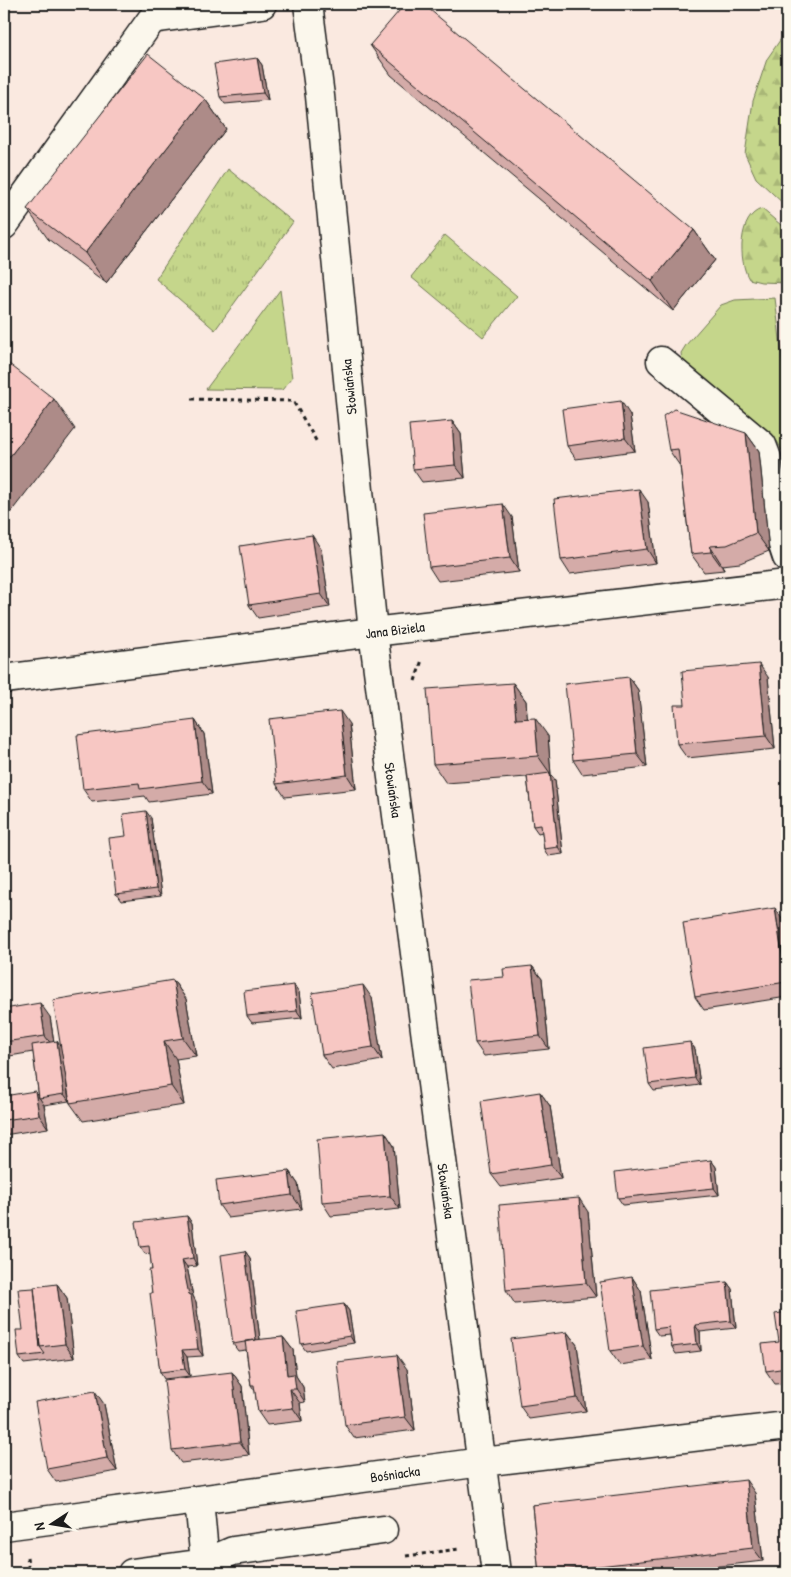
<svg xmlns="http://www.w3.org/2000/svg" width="791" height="1577" viewBox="0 0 791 1577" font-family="'Patrick Hand',sans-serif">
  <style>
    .grass { fill: #c5d68b; stroke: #707954 }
    .forest { fill: url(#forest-firs); stroke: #707954 }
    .park { fill: url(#park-tufts); stroke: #707954 }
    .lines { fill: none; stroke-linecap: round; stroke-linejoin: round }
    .minor-casing { stroke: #1c1c1c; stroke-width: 31 }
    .path { stroke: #1c1c1c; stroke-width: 3; stroke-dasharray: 4 4; stroke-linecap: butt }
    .minor { stroke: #fbf7ec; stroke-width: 28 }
    .wall { fill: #d4aba8; stroke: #1c1c1c }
    .shaded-wall { fill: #ad8b88; stroke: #1c1c1c }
    .building { fill: #f7c7c3; stroke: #1c1c1c }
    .labels { text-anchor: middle; stroke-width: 4.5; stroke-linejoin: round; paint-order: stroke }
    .street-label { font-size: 14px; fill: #1c1c1c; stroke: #fbf7ec }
  </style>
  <defs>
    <pattern id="forest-firs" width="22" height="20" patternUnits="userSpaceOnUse" patternTransform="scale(1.25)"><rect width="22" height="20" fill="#c5d68b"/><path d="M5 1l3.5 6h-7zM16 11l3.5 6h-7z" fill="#a9b777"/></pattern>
    <pattern id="park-tufts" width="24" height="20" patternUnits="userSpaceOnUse" patternTransform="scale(1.25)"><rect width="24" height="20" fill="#c5d68b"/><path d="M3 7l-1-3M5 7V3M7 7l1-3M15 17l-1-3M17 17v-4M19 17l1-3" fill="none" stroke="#a9b777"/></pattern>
  </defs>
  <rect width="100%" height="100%" fill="#fae9e0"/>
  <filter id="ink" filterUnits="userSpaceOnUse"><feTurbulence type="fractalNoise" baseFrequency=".02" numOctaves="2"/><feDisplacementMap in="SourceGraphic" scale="10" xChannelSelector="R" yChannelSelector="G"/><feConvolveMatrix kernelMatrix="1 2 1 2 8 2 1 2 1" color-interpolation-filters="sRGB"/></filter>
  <g filter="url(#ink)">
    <!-- grass -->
    <path class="grass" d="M 280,290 L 292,378 L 282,390 L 206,389 Z
      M 775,298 L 787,397 L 787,479 L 784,454 L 777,441 L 682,361 L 681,353 L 686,345 L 721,305 L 735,300 Z"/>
    <!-- forest -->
    <path class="forest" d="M 787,30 L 787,207 L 756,178 L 745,154 L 753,101 L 767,59 Z
      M 762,209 L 787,230 L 787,283 L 761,282 L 749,279 C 738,261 738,215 762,209 Z"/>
    <!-- park -->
    <path class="park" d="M 228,169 L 293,222 L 215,330 L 156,279 Z
      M 445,235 L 517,296 L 483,337 L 411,277 Z"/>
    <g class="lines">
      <!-- minor casing -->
      <g class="minor-casing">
        <path id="minor" d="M 308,4 L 320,96 L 373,632 L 496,1573
          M 4,225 L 152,19 L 262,4
          M 661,361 L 762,445 L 767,458 L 776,524 L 787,557
          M 4,679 L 373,632 L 787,584
          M 199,1500 L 206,1573
          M 4,1526 L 482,1462 L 787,1426
          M 132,1573 L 205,1563 L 233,1551 L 383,1530"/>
      </g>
      <!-- path -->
      <path class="path" d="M 191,399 L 293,401 L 318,444
        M 415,681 L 422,660
        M 406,1556 L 459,1549
        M 27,1557 L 29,1573"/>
      <!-- minor -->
      <use href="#minor" class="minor"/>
    </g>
    <!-- wall -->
    <path class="wall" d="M 370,45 L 694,230 L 715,260 L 673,311 L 391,75 Z
      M 257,58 L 262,65 L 268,100 L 225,104 L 220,97 Z
      M 205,99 L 226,129 L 106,283 L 48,239 L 27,209 Z
      M 630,415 L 635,451 L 576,459 L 567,446 Z
      M 452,421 L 461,434 L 465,478 L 422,482 L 413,469 Z
      M 746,433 L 759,451 L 769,551 L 740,563 L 722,565 L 724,570 L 704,572 L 691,554 L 680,466 L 669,450 Z
      M 648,502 L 656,563 L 570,574 L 561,560 Z
      M 512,517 L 519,572 L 438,581 L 429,567 Z
      M 321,549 L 330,607 L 258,618 L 249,605 Z
      M 629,677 L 638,690 L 647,767 L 582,774 L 573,760 Z
      M 768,677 L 775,749 L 687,758 L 677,744 Z
      M 513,683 L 526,701 L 527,718 L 548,736 L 551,775 L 555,780 L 563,854 L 548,856 L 544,849 L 542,832 L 538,833 L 533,826 L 527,777 L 446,783 L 433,764 Z
      M 195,720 L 204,734 L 212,794 L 149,802 L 145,796 L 92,802 L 83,789 Z
      M 349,724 L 356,789 L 285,797 L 276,784 Z
      M 151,818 L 161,896 L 121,901 L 116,894 L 126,836 Z
      M 784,922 L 787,941 L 787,997 L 704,1010 L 695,997 Z
      M 532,966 L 542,979 L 549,1049 L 484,1056 L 475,1043 Z
      M 173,980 L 186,999 L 196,1056 L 176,1059 L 184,1105 L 83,1121 L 70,1103 L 67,1086 L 69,1101 L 44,1105 L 48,1128 L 4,1135 L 4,1096 L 39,1098 L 33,1052 L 4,1057 L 4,1009 L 50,1017 L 54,1042 L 60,1046 Z
      M 299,992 L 302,1018 L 252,1023 L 247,1016 Z
      M 372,998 L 382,1060 L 332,1069 L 322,1055 Z
      M 690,1042 L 695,1049 L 700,1085 L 654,1091 L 649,1084 Z
      M 540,1092 L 550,1106 L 561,1178 L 501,1187 L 491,1174 Z
      M 385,1132 L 394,1146 L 400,1209 L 331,1216 L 322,1202 Z
      M 711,1160 L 716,1167 L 719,1195 L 623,1205 L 618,1198 Z
      M 289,1171 L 298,1184 L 302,1209 L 228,1218 L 219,1205 Z
      M 588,1212 L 596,1297 L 515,1304 L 506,1290 Z
      M 187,1216 L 192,1223 L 197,1266 L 187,1267 L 193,1296 L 196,1302 L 203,1356 L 187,1357 L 190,1376 L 164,1379 L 160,1372 L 152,1293 L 152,1270 L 150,1253 L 145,1254 L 140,1247 Z
      M 245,1251 L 250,1258 L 260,1340 L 283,1337 L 293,1350 L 296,1376 L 303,1387 L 305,1402 L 300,1403 L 302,1421 L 267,1425 L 258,1412 L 255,1391 L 251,1385 L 246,1350 L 238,1351 L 233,1344 Z
      M 632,1277 L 641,1291 L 652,1360 L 620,1365 L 610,1351 Z
      M 727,1282 L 732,1289 L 736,1328 L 700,1332 L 701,1351 L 676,1354 L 672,1347 L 670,1335 L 659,1336 L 654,1329 Z
      M 57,1284 L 67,1298 L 74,1358 L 24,1364 L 19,1357 Z
      M 344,1304 L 349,1311 L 354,1343 L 306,1351 L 301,1344 Z
      M 787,1312 L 787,1383 L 775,1384 L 766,1371 L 779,1342 Z
      M 567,1332 L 577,1345 L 586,1411 L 529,1419 L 520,1406 Z
      M 407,1369 L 415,1430 L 354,1438 L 345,1425 Z
      M 232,1372 L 242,1386 L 249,1455 L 181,1463 L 172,1450 Z
      M 104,1404 L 117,1471 L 56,1482 L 47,1469 Z
      M 755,1493 L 763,1561 L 659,1573 L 539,1573 L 532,1505 Z"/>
    <!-- shaded-wall -->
    <path class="shaded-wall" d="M 257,58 L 262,65 L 268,100 L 263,93 Z
      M 205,99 L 226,129 L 106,283 L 85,253 Z
      M 694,230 L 715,260 L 673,311 L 652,281 Z
      M 54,399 L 75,429 L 4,521 L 4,464 Z
      M 621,401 L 630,415 L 635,451 L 625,438 Z
      M 452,421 L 461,434 L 465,478 L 455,465 Z
      M 746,433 L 759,451 L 769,551 L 756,533 Z
      M 639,489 L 648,502 L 656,563 L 647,549 Z
      M 503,504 L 512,517 L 519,572 L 510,558 Z
      M 312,535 L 321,549 L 330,607 L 321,594 Z
      M 710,546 L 722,565 L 724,570 L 711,552 Z
      M 759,664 L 768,677 L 775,749 L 766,736 Z
      M 629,677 L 638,690 L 647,767 L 637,754 Z
      M 513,683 L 526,701 L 529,738 L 516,719 Z
      M 340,711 L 349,724 L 356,789 L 347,775 Z
      M 535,718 L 548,736 L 551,775 L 555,780 L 563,854 L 558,847 L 550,773 L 538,756 Z
      M 195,720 L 204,734 L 212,794 L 202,781 Z
      M 146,811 L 151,818 L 161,896 L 156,889 Z
      M 775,908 L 784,922 L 787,941 L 787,983 Z
      M 532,966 L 542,979 L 549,1049 L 540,1036 Z
      M 173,980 L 186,999 L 196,1056 L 183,1038 Z
      M 294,985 L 299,992 L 302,1018 L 297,1011 Z
      M 363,985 L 372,998 L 382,1060 L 373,1047 Z
      M 40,1003 L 50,1017 L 55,1049 L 45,1036 Z
      M 57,1041 L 62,1048 L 69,1101 L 64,1094 Z
      M 164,1041 L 176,1059 L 184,1105 L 171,1086 Z
      M 690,1042 L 695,1049 L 700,1085 L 695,1078 Z
      M 35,1091 L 44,1105 L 48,1128 L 39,1115 Z
      M 540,1092 L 550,1106 L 561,1178 L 551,1165 Z
      M 385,1132 L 394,1146 L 400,1209 L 390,1196 Z
      M 711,1160 L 716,1167 L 719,1195 L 714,1188 Z
      M 289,1171 L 298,1184 L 302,1209 L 292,1195 Z
      M 579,1198 L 588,1212 L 596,1297 L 586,1283 Z
      M 187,1216 L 192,1223 L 197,1266 L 193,1258 Z
      M 245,1251 L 250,1258 L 261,1348 L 256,1341 Z
      M 182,1260 L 187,1267 L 193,1296 L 196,1302 L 203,1356 L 198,1349 Z
      M 632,1277 L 641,1291 L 652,1360 L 643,1346 Z
      M 727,1282 L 732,1289 L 736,1328 L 731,1321 Z
      M 57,1284 L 67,1298 L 74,1358 L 65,1344 Z
      M 344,1304 L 349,1311 L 354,1343 L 350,1336 Z
      M 695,1325 L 700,1332 L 701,1351 L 697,1344 Z
      M 567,1332 L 577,1345 L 586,1411 L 577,1398 Z
      M 283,1337 L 293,1350 L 296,1376 L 303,1387 L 305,1402 L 287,1375 Z
      M 182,1350 L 187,1357 L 190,1376 L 185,1369 Z
      M 397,1355 L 407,1369 L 415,1430 L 405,1417 Z
      M 232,1372 L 242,1386 L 249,1455 L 240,1442 Z
      M 290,1389 L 300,1403 L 302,1421 L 293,1408 Z
      M 95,1391 L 104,1404 L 117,1471 L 107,1458 Z
      M 746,1480 L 755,1493 L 763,1561 L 753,1548 Z"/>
    <!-- building -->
    <path class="building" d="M 405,4 L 423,4 L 694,230 L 652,281 L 370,45 Z
      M 148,54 L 205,99 L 85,253 L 27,209 Z
      M 257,58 L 263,93 L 220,97 L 214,64 Z
      M 4,360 L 54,399 L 4,464 Z
      M 621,401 L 625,438 L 567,446 L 562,409 Z
      M 674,409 L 746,433 L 756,533 L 727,545 L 710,546 L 711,552 L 691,554 L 678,449 L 669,450 L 663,416 Z
      M 452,421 L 455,465 L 413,469 L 409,425 Z
      M 639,489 L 647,549 L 561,560 L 554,499 Z
      M 503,504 L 510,558 L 429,567 L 423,513 Z
      M 312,535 L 321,594 L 249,605 L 240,546 Z
      M 759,664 L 766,736 L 677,744 L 674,705 L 685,705 L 682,671 Z
      M 629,677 L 637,754 L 573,760 L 565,684 Z
      M 513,683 L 516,719 L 535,718 L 538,756 L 433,764 L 427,689 Z
      M 340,711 L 347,775 L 276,784 L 269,719 Z
      M 195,720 L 202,781 L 140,789 L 139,783 L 83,789 L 77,735 Z
      M 782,736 L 787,736 L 787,779 Z
      M 550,773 L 558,847 L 544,849 L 541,825 L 533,826 L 527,776 Z
      M 146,811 L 156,889 L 116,894 L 109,838 L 126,836 L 123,814 Z
      M 775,908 L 786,982 L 695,997 L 683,923 Z
      M 532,966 L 540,1036 L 475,1043 L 468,980 L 504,977 L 503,969 Z
      M 173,980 L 183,1038 L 164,1041 L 171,1086 L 70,1103 L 53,1000 Z
      M 294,985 L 297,1011 L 247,1016 L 244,991 Z
      M 363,985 L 373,1047 L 322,1055 L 312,993 Z
      M 40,1003 L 45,1036 L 4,1042 L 4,1009 Z
      M 57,1041 L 64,1094 L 39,1098 L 32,1045 Z
      M 690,1042 L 695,1078 L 649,1084 L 644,1048 Z
      M 35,1091 L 39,1115 L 4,1120 L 4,1096 Z
      M 540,1092 L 551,1165 L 491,1174 L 481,1101 Z
      M 385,1132 L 390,1196 L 322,1202 L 317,1139 Z
      M 711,1160 L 714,1188 L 618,1198 L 615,1172 Z
      M 289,1171 L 292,1195 L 219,1205 L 216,1180 Z
      M 579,1198 L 586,1283 L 506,1290 L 499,1205 Z
      M 187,1216 L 193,1258 L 182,1260 L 189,1295 L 191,1295 L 198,1349 L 182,1350 L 185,1369 L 160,1372 L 150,1293 L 152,1293 L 149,1270 L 152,1270 L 149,1246 L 140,1247 L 136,1222 Z
      M 245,1251 L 256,1340 L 233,1344 L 221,1255 Z
      M 632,1277 L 643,1346 L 610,1351 L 600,1282 Z
      M 727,1282 L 731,1321 L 695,1325 L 697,1344 L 672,1347 L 669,1327 L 654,1329 L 650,1290 Z
      M 57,1284 L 65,1344 L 40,1347 L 34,1287 Z
      M 34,1288 L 40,1347 L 45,1354 L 19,1357 L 16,1330 L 23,1330 L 18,1289 Z
      M 344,1304 L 350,1336 L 301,1344 L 296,1311 Z
      M 787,1312 L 787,1368 L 766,1371 L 762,1344 L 779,1342 L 775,1314 Z
      M 567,1332 L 577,1398 L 520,1406 L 511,1339 Z
      M 283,1337 L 287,1375 L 294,1374 L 296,1389 L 290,1389 L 293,1408 L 258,1412 L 254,1385 L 251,1385 L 245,1341 Z
      M 397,1355 L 405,1417 L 345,1425 L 337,1362 Z
      M 232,1372 L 240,1442 L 172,1450 L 164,1380 Z
      M 95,1391 L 107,1458 L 47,1469 L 35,1402 Z
      M 746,1480 L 753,1548 L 539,1573 L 532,1505 Z"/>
  </g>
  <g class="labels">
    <!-- street labels -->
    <g class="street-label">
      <text transform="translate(349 387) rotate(-96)" y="5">Słowiańska</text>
      <text transform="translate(395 630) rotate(-7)" y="5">Jana Biziela</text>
      <text transform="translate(393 790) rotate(82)" y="5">Słowiańska</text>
      <text transform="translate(446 1191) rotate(82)" y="5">Słowiańska</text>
      <text transform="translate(395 1474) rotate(-8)" y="5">Bośniacka</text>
    </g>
  </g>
  <!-- margin -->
  <rect width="791" height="1577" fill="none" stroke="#fbf7ec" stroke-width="20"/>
  <rect x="10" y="10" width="771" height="1557" fill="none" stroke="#1c1c1c" stroke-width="2" filter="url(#ink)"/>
  <!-- north arrow -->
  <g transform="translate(52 1524) rotate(258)" stroke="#fbf7ec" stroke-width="4" paint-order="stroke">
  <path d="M0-4L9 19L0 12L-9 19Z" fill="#1c1c1c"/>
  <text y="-8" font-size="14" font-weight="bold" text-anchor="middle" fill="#1c1c1c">N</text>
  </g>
</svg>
